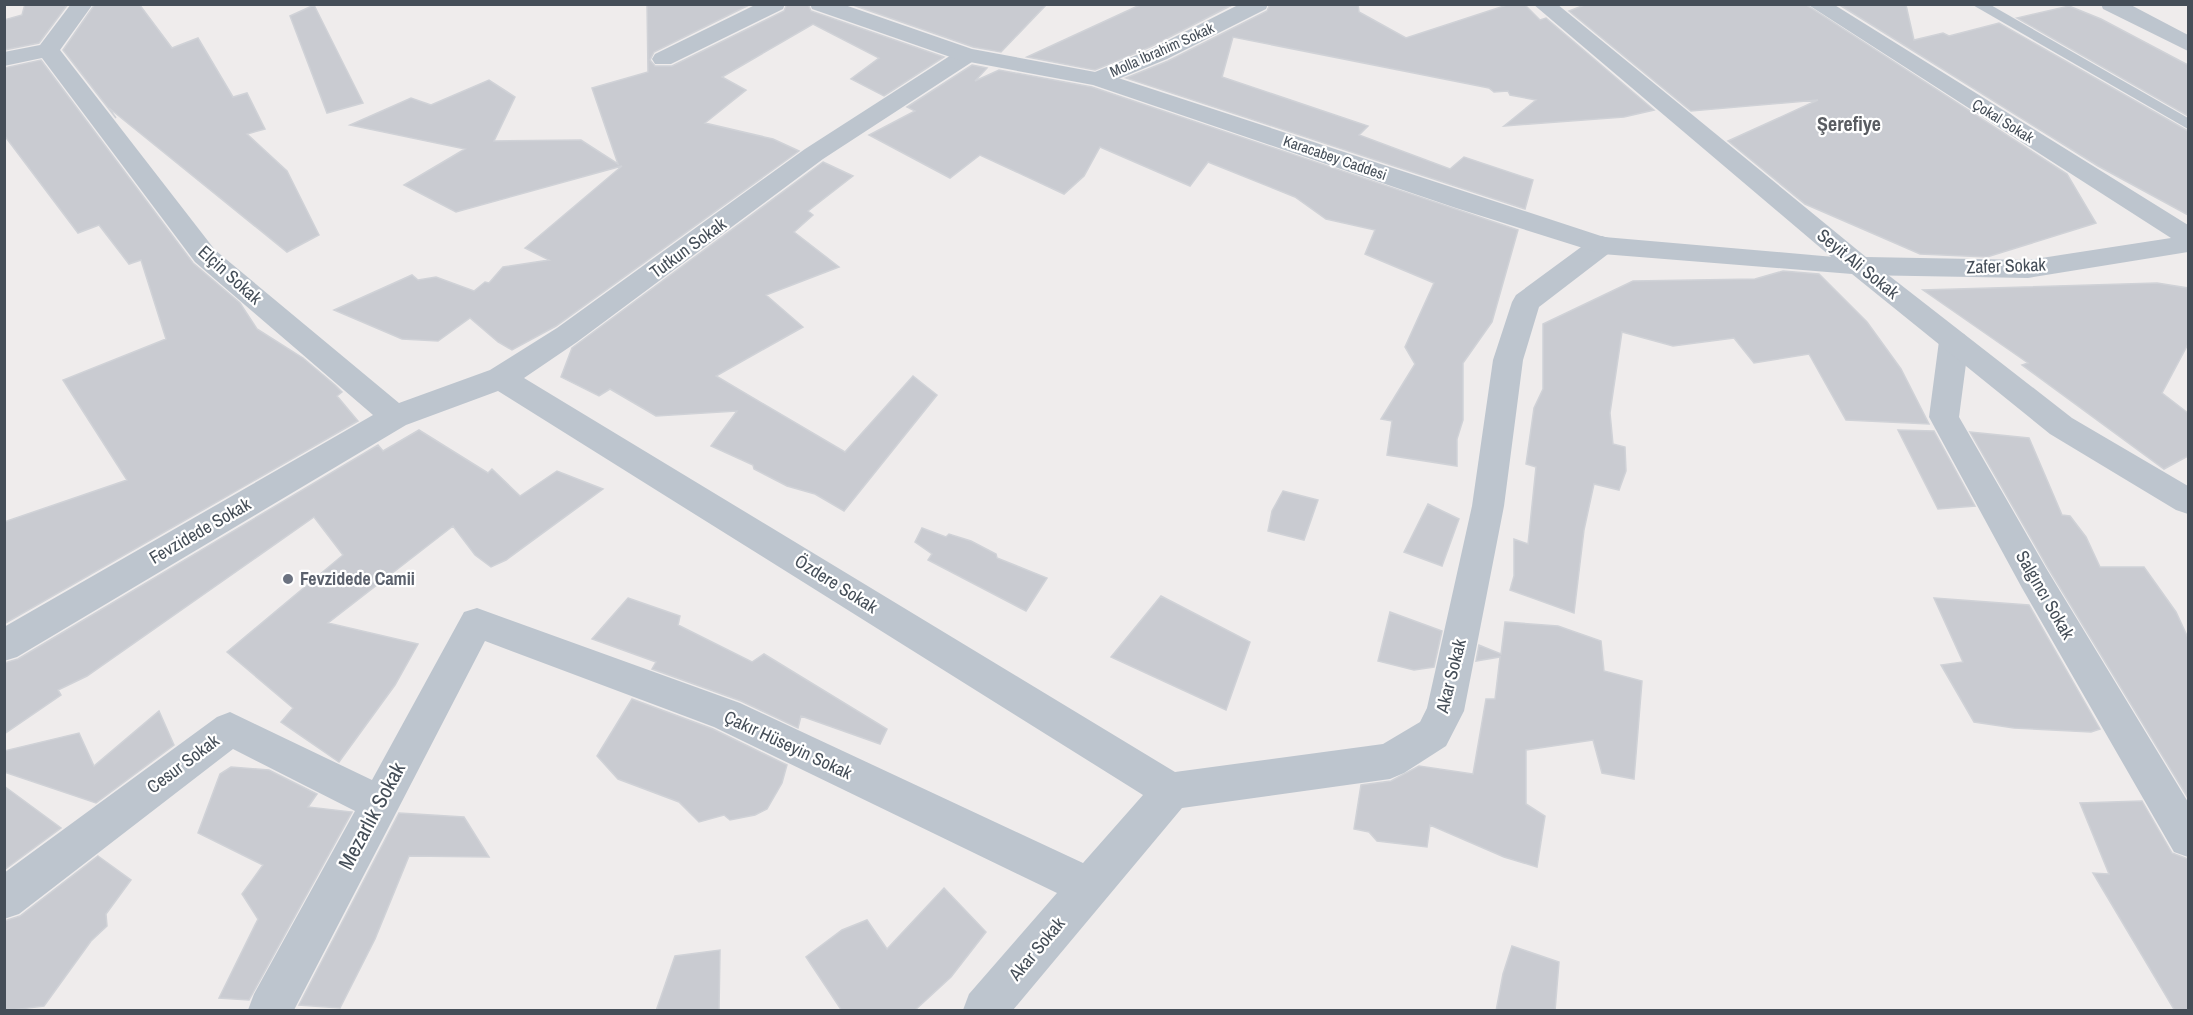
<svg xmlns="http://www.w3.org/2000/svg" width="2193" height="1015" viewBox="0 0 2193 1015" font-family="'Archivo Narrow',sans-serif">
  <style>
    .building { fill: #c9cbd1; stroke: #d0d2d7; stroke-width: 1.5 }
    .lines { fill: none; stroke-linecap: round; stroke-linejoin: round }
    .service { fill: #bdc5ce; fill-rule: evenodd }
    .minor { fill: #bdc5ce; fill-rule: evenodd }
    .tertiary { fill: #bdc5ce; fill-rule: evenodd }
    .worship-dot { fill: #6b7280; stroke: #fff; stroke-width: 2 }
    .labels { text-anchor: middle; stroke-width: 4.5; stroke-linejoin: round; paint-order: stroke }
    .far-street-label { font-size: 15px; fill: #454e58; stroke: #fff }
    .street-label { font-size: 18px; fill: #454e58; stroke: #fff }
    .worship-label { font-size: 18px; font-weight: bold; fill: #5b616d; stroke: #fff; text-anchor: start }
    .far-district-label { font-size: 20px; font-weight: bold; fill: #595c61; stroke: #fff }
    .near-street-label { font-size: 21px; fill: #454e58; stroke: #fff }
  </style>
  <rect width="100%" height="100%" fill="#efecec"/>
  <!-- building -->
  <path class="building" d="M 25,4 L 68,4 L 39,43 L 4,50 L 4,20 L 22,15 Z
    M 95,4 L 139,4 L 172,48 L 198,38 L 233,97 L 247,93 L 265,129 L 247,134 L 287,171 L 319,235 L 287,252 L 109,108 L 116,118 L 63,50 Z
    M 647,4 L 751,4 L 654,52 L 650,60 L 655,66 L 672,66 L 784,11 L 787,4 L 808,4 L 811,11 L 944,57 L 884,96 L 851,79 L 879,58 L 813,24 L 722,77 L 746,90 L 705,123 L 773,139 L 799,151 L 556,326 L 512,350 L 498,342 L 470,318 L 438,341 L 402,339 L 334,310 L 412,275 L 418,280 L 436,277 L 474,291 L 485,282 L 489,283 L 503,267 L 549,260 L 525,248 L 622,166 L 456,212 L 404,185 L 465,149 L 350,125 L 411,98 L 431,105 L 489,80 L 515,97 L 494,141 L 581,140 L 618,164 L 592,88 L 648,72 Z
    M 850,4 L 1047,4 L 1001,52 L 973,47 Z
    M 1142,4 L 1234,4 L 1150,47 L 1095,70 L 1027,57 Z
    M 1270,4 L 1358,4 L 1359,12 L 1406,38 L 1510,4 L 1524,4 L 1540,20 L 1546,18 L 1654,110 L 1624,117 L 1504,126 L 1536,100 L 1510,95 L 1508,91 L 1494,92 L 1489,88 L 1233,37 L 1222,77 L 1368,126 L 1359,135 L 1450,169 L 1464,157 L 1533,180 L 1525,209 L 1126,78 L 1168,61 L 1267,11 Z
    M 1587,4 L 1805,4 L 2067,174 L 2096,223 L 1987,257 L 1920,254 L 1805,204 L 1728,141 L 1818,100 L 1691,111 L 1569,11 Z
    M 1838,4 L 1906,5 L 1914,40 L 1943,33 L 1949,36 L 1999,23 L 2188,131 L 2188,215 L 2098,166 Z
    M 314,5 L 363,103 L 327,113 L 290,16 Z
    M 2069,6 L 2101,19 L 2188,65 L 2188,116 L 2017,18 Z
    M 41,60 L 193,263 L 240,303 L 257,329 L 303,358 L 335,385 L 342,392 L 337,396 L 358,421 L 4,624 L 4,522 L 127,480 L 63,380 L 166,339 L 141,260 L 129,264 L 99,225 L 78,233 L 4,135 L 4,68 Z
    M 972,65 L 987,68 L 975,81 L 999,70 L 1092,87 L 1518,230 L 1492,322 L 1463,363 L 1463,420 L 1457,439 L 1457,466 L 1387,455 L 1392,421 L 1381,419 L 1415,364 L 1405,347 L 1434,283 L 1365,254 L 1375,230 L 1326,219 L 1295,197 L 1208,162 L 1190,186 L 1100,147 L 1084,176 L 1064,194 L 980,155 L 950,178 L 869,135 L 915,111 L 907,107 Z
    M 823,162 L 853,176 L 808,211 L 813,215 L 794,232 L 839,267 L 766,295 L 803,327 L 716,376 L 845,452 L 913,376 L 937,395 L 844,511 L 815,494 L 787,486 L 754,469 L 753,465 L 711,446 L 737,411 L 656,416 L 610,389 L 599,396 L 561,377 L 572,348 Z
    M 1783,271 L 1819,274 L 1867,322 L 1901,369 L 1929,424 L 1846,420 L 1809,354 L 1754,363 L 1734,338 L 1673,346 L 1622,332 L 1610,413 L 1613,444 L 1625,447 L 1626,471 L 1619,490 L 1594,484 L 1584,530 L 1574,613 L 1510,590 L 1514,576 L 1514,539 L 1528,544 L 1536,467 L 1526,464 L 1534,408 L 1543,389 L 1543,324 L 1633,281 L 1755,279 Z
    M 2157,283 L 2188,288 L 2188,344 L 2162,393 L 2188,413 L 2188,456 L 2164,469 L 2022,365 L 2028,363 L 1923,290 Z
    M 419,430 L 488,473 L 492,469 L 520,496 L 557,471 L 603,489 L 506,560 L 491,567 L 475,555 L 453,526 L 328,623 L 418,644 L 395,685 L 339,762 L 281,722 L 293,708 L 227,652 L 343,555 L 314,517 L 87,676 L 58,690 L 61,695 L 4,734 L 4,663 L 18,659 L 378,445 L 383,451 Z
    M 1898,430 L 1934,431 L 1975,506 L 1938,509 Z
    M 1970,432 L 2029,438 L 2062,515 L 2070,516 L 2086,537 L 2100,567 L 2144,567 L 2176,612 L 2188,638 L 2188,798 L 2048,568 Z
    M 1283,491 L 1318,500 L 1304,540 L 1268,531 L 1272,511 Z
    M 1428,504 L 1459,519 L 1442,566 L 1404,552 Z
    M 922,528 L 946,537 L 949,534 L 971,541 L 996,554 L 997,558 L 1047,578 L 1026,611 L 928,560 L 932,554 L 915,542 Z
    M 1161,596 L 1250,642 L 1226,710 L 1111,657 Z
    M 628,598 L 680,616 L 678,625 L 752,662 L 764,654 L 887,729 L 880,744 L 801,716 L 798,728 L 741,701 L 652,669 L 656,662 L 592,639 Z
    M 1934,598 L 2029,605 L 2100,729 L 2091,732 L 2014,728 L 1974,722 L 1941,665 L 1963,662 Z
    M 1390,612 L 1442,631 L 1434,667 L 1414,670 L 1378,661 Z
    M 1505,622 L 1558,626 L 1601,641 L 1604,671 L 1642,681 L 1634,779 L 1602,773 L 1593,740 L 1526,750 L 1526,804 L 1545,816 L 1537,867 L 1504,857 L 1430,825 L 1427,847 L 1377,841 L 1369,832 L 1354,829 L 1361,785 L 1391,781 L 1419,766 L 1473,774 L 1486,699 L 1495,699 L 1500,657 L 1476,661 L 1479,645 L 1501,654 Z
    M 632,699 L 713,729 L 787,765 L 782,783 L 767,809 L 755,815 L 730,820 L 724,815 L 699,822 L 679,802 L 618,779 L 597,756 Z
    M 159,711 L 174,745 L 96,803 L 4,772 L 4,751 L 79,733 L 94,766 Z
    M 231,767 L 269,770 L 317,794 L 308,807 L 352,812 L 249,1000 L 219,998 L 258,919 L 242,894 L 263,865 L 198,833 L 220,774 Z
    M 4,786 L 61,828 L 4,870 Z
    M 2142,801 L 2172,853 L 2188,859 L 2188,1011 L 2175,1011 L 2093,873 L 2109,874 L 2080,803 Z
    M 399,813 L 464,817 L 489,857 L 409,856 L 375,939 L 340,1008 L 299,1005 Z
    M 98,856 L 131,880 L 106,914 L 107,926 L 91,941 L 44,1006 L 4,1011 L 4,921 L 20,916 Z
    M 944,888 L 986,932 L 951,977 L 914,1011 L 842,1011 L 806,957 L 842,930 L 867,920 L 887,949 Z
    M 1512,946 L 1559,962 L 1555,1011 L 1496,1011 L 1503,974 Z
    M 720,950 L 719,1011 L 656,1011 L 675,956 Z"/>
  <g class="lines">
    <!-- service -->
    <path class="service" d="M 1971,4 L 1989,4 L 2188,118 L 2188,129 Z"/>
    <!-- minor -->
    <path class="minor" d="M 71,4 L 93,4 L 60,50 L 215,250 L 399,403 L 490,370 L 557,328 L 805,149 L 959,50 L 975,50 L 978,55 L 975,60 L 823,159 L 577,342 L 524,378 L 1175,772 L 1383,744 L 1420,722 L 1427,708 L 1472,506 L 1493,360 L 1512,302 L 1516,295 L 1592,239 L 1602,236 L 1612,239 L 1616,245 L 1612,251 L 1539,307 L 1523,360 L 1504,506 L 1464,711 L 1446,746 L 1404,773 L 1390,779 L 1182,808 L 1013,1010 L 963,1010 L 969,994 L 1057,893 L 714,727 L 485,641 L 294,1010 L 248,1010 L 254,994 L 355,811 L 233,749 L 19,914 L 4,919 L 4,873 L 217,717 L 230,712 L 372,780 L 464,612 L 477,608 L 740,703 L 1083,863 L 1143,795 L 498,391 L 406,425 L 17,657 L 4,661 L 4,627 L 373,415 L 195,262 L 42,58 L 4,66 L 4,52 L 40,45 Z
      M 757,4 L 785,4 L 783,9 L 671,64 L 655,64 L 652,59 L 655,54 Z
      M 1240,4 L 1268,4 L 1266,9 L 1167,59 L 1106,84 L 1090,84 L 1086,79 L 1090,74 L 1151,49 Z
      M 1533,4 L 1557,4 L 1866,257 L 2028,260 L 2171,238 L 1807,4 L 1833,4 L 2188,225 L 2188,252 L 2028,278 L 1859,275 L 1849,272 Z
      M 2101,4 L 2129,4 L 2188,35 L 2188,51 L 2103,9 Z
      M 1954,331 L 1964,334 L 1969,341 L 1959,417 L 2046,568 L 2188,802 L 2188,857 L 2174,852 L 2022,588 L 1929,417 L 1939,341 L 1944,334 Z"/>
    <!-- tertiary -->
    <path class="tertiary" d="M 810,4 L 842,4 L 972,49 L 1106,74 L 1604,237 L 1869,260 L 2072,418 L 2188,486 L 2188,514 L 2176,510 L 2050,434 L 1852,274 L 1602,254 L 1456,208 L 1093,85 L 959,60 L 812,9 Z"/>
  </g>
  <!-- markers -->
  <circle class="worship-dot" cx="288" cy="579" r="6"/>
  <g class="labels">
    <!-- far-street labels -->
    <g class="far-street-label">
      <text transform="translate(1162 50) rotate(-24)" y="5">Molla İbrahim Sokak</text>
      <text transform="translate(2003 121) rotate(32)" y="5">Çokal Sokak</text>
      <text transform="translate(1335 158) rotate(19)" y="5">Karacabey Caddesi</text>
    </g>
    <!-- street labels -->
    <g class="street-label">
      <text transform="translate(688 248) rotate(-36)" y="6">Tutkun Sokak</text>
      <text transform="translate(1858 264) rotate(39)" y="6">Seyit Ali Sokak</text>
      <text transform="translate(2006 266) rotate(-2)" y="6">Zafer Sokak</text>
      <text transform="translate(230 275) rotate(42)" y="6">Elçin Sokak</text>
      <text transform="translate(200 531) rotate(-30)" y="6">Fevzidede Sokak</text>
      <text transform="translate(836 584) rotate(32)" y="6">Özdere Sokak</text>
      <text transform="translate(2045 595) rotate(60)" y="6">Salgıncı Sokak</text>
      <text transform="translate(1451 676) rotate(-76)" y="6">Akar Sokak</text>
      <text transform="translate(788 745) rotate(25)" y="6">Çakır Hüseyin Sokak</text>
      <text transform="translate(183 764) rotate(-37)" y="6">Cesur Sokak</text>
      <text transform="translate(1037 949) rotate(-50)" y="6">Akar Sokak</text>
    </g>
    <!-- worship labels -->
    <g class="worship-label">
      <text x="300" y="585">Fevzidede Camii</text>
    </g>
    <!-- far-district labels -->
    <g class="far-district-label">
      <text x="1849" y="131">Şerefiye</text>
    </g>
    <!-- near-street labels -->
    <g class="near-street-label">
      <text transform="translate(372 816) rotate(-62)" y="7">Mezarlık Sokak</text>
    </g>
  </g>
  <!-- border -->
  <rect width="2193" height="1015" fill="none" stroke="#454e58" stroke-width="12"/>
</svg>
